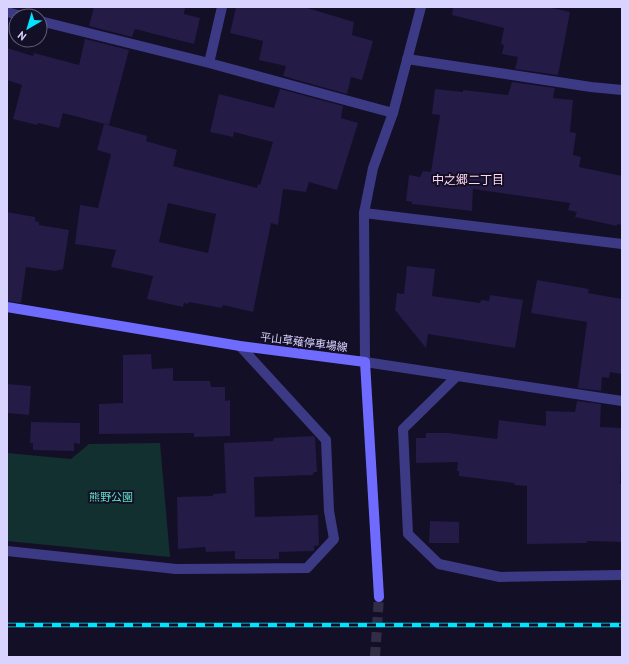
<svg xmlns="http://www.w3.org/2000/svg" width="629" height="664" viewBox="0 0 629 664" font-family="'PT Sans','Noto Sans JP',sans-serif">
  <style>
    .green { fill: #12302f }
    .building { fill: #241b47; fill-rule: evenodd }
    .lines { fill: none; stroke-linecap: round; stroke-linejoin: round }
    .secondary-tunnel { stroke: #312d47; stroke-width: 10; stroke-dasharray: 10 5; stroke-linecap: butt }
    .minor { stroke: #3d3a85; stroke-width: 10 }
    .tertiary { stroke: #3d3a85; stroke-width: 10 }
    .secondary { stroke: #6f6bff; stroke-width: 10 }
    .rail-casing { stroke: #00e5ff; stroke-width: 4.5 }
    .rail { stroke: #130f26; stroke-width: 3; stroke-dasharray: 9; stroke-linecap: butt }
    .labels { text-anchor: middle; stroke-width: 4; stroke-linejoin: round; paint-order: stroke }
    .street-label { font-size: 11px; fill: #d9d4ff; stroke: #130f26 }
    .park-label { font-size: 11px; fill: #5fe0c0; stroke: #130f26 }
    .neighbourhood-label { font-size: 12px; fill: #ffd6f0; stroke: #130f26 }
  </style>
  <rect width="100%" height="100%" fill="#130f26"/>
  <!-- green -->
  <path class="green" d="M 160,443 L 170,557 L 7,541 L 7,453 L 71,459 L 89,444 Z"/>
  <!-- building -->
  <path class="building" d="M 94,7 L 185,7 L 184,14 L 200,18 L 194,44 L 135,29 L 132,37 L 89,26 Z
    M 236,7 L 304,7 L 354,22 L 352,35 L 373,41 L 362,80 L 351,77 L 347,94 L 283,76 L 286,66 L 259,60 L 263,41 L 230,33 Z
    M 453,7 L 547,7 L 570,12 L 558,75 L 515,69 L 518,57 L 502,54 L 504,45 L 501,44 L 504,28 L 452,15 Z
    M 85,39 L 129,50 L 109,125 L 63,113 L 59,128 L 38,123 L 37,125 L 13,119 L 22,85 L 7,80 L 7,48 L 33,56 L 34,53 L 79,65 Z
    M 512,82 L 555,88 L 553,98 L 573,100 L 570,132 L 576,133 L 573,155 L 581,157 L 579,167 L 622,176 L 622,225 L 617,224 L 617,226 L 575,217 L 577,212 L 568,210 L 570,203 L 473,189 L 472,211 L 412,204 L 412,202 L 406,201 L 409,175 L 420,177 L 423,171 L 431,172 L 440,115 L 432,114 L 435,89 L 463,92 L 463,90 L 508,95 Z
    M 280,89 L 343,106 L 341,118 L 358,123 L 337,190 L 309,182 L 306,192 L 283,189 L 278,225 L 271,223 L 253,312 L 223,305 L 222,308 L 189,302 L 188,304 L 184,303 L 183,307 L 147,299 L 153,276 L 111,267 L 116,250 L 75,244 L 80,205 L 98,208 L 111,154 L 97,150 L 104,124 L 147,136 L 146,141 L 177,150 L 173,166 L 257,188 L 258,184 L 260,185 L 273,142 L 234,132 L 233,137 L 210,132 L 219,94 L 274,108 ZM 168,203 L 216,214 L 208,253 L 159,242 Z
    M 7,212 L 35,217 L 35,221 L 39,222 L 39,225 L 69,230 L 63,269 L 55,271 L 26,267 L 21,303 L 7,301 Z
    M 407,266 L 435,269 L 432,296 L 480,303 L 481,300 L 489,301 L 490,295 L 523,300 L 515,348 L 428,334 L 426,348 L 395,310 L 397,293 L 404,294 Z
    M 537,280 L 589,289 L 588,293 L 622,299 L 622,374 L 610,372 L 609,378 L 602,377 L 601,391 L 578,388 L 587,322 L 531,313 Z
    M 151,354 L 152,369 L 173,368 L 173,381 L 210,381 L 211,387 L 225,387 L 225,401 L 230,400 L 230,436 L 194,437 L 194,433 L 99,434 L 99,404 L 123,403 L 123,355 Z
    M 7,384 L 31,386 L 29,415 L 7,413 Z
    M 577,401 L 601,404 L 600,427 L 622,428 L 620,484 L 622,484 L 622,542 L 587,541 L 587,543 L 527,544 L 527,486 L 514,485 L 515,483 L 459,476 L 459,471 L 457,471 L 458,462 L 416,463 L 416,438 L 426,438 L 426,433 L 448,433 L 497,439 L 499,420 L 546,426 L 546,411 L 575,412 Z
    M 31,422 L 80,423 L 80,444 L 74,443 L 74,451 L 33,450 L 33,443 L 30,443 Z
    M 314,436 L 315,438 L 317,472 L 314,472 L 313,475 L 254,477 L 255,517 L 318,515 L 319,545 L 314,546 L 314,551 L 279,552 L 279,559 L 235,559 L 235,551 L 206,552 L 205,547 L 178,549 L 177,497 L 213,496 L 213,494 L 226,493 L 224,443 L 273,441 L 274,438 Z
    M 430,521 L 459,522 L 459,543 L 429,543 Z"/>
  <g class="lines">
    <!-- secondary-tunnel -->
    <path class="secondary-tunnel" d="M 375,657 L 379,597"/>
    <!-- minor -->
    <path class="minor" d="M 7,12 L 22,16
      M 40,21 L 209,63 L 393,113
      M 407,59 L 591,87 L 622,90
      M 209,63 L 222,7
      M 364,213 L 622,244
      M 457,376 L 403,429 L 408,534 L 439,564 L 500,577 L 622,575
      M 7,551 L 176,569 L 307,568 L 334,539 L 329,511 L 326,440 L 240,346"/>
    <!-- tertiary -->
    <path class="tertiary" d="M 421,7 L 393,113 L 373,168 L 364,213 L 365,362 L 622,401"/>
    <!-- secondary -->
    <path class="secondary" d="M 7,307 L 240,346 L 365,362 L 379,597"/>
    <!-- rail casing -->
    <g class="rail-casing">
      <path id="rail" d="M 7,625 L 622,625"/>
    </g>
    <!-- rail -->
    <use href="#rail" class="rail"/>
  </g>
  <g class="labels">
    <!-- street labels -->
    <g class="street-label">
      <text transform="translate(304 342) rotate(7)" y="4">平山草薙停車場線</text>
    </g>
    <!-- park labels -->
    <g class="park-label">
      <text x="111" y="501">熊野公園</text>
    </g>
    <!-- neighbourhood labels -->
    <g class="neighbourhood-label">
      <text x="468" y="184">中之郷二丁目</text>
    </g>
  </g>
  <!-- border -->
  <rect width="629" height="664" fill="none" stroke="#d9d4ff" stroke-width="16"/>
  <!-- north arrow -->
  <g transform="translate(28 28) rotate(218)"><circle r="19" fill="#130f26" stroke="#625e7d"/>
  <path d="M0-3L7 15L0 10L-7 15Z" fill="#00e5ff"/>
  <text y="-6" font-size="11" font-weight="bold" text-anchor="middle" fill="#d9d4ff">N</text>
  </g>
</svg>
